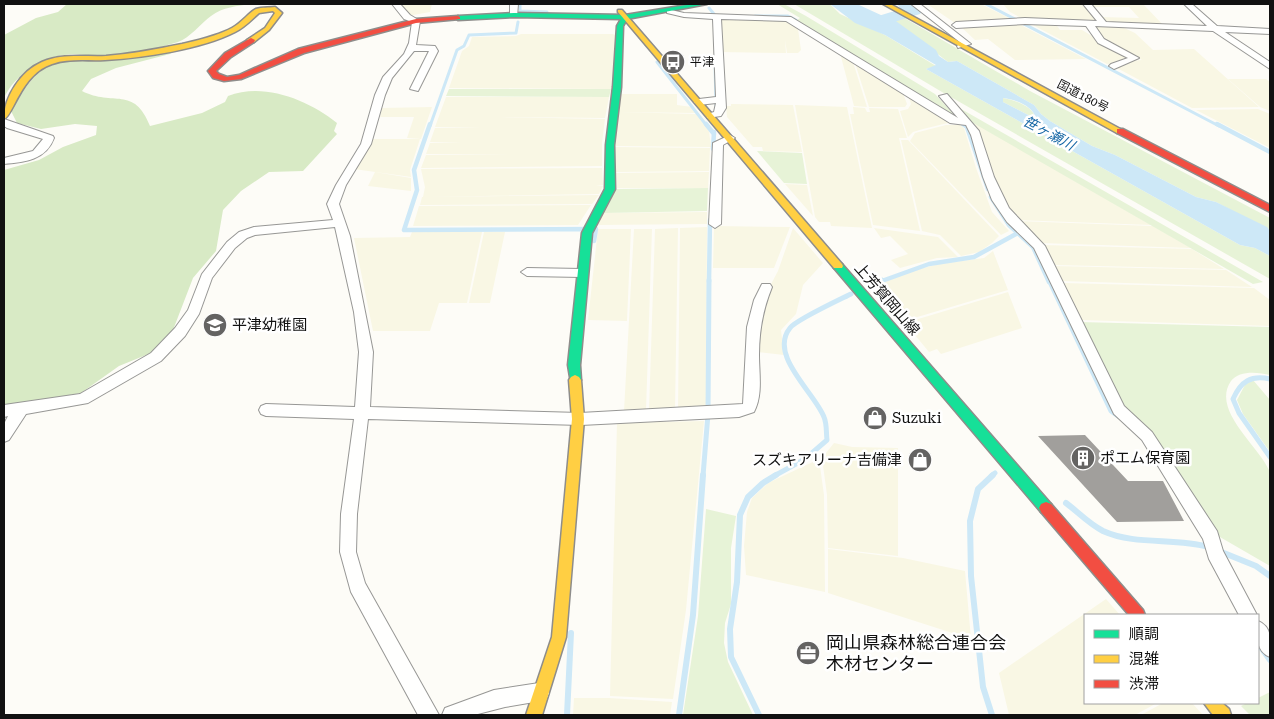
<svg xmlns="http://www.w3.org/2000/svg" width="1274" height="719" viewBox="0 0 1274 719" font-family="'Roboto Serif','Noto Sans JP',serif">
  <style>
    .farmland { fill: #f9f7e4 }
    .green { fill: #e7f3d7 }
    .forest { fill: #d8eac5 }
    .water { fill: #cde8f7; fill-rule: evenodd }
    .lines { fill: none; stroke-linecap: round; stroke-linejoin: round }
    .stream-far3 { stroke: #cde8f7; stroke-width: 3 }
    .stream-far2 { stroke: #cde8f7; stroke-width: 4.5 }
    .stream-far1 { stroke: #cde8f7; stroke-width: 5 }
    .stream { stroke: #cde8f7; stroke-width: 6 }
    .river { fill: #cde8f7; fill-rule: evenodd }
    .building { fill: #a19f9c }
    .street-casing { stroke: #979795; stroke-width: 2 }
    .fast-casing { stroke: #8e8d8b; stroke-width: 3 }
    .slow-casing { stroke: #8e8d8b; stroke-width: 3 }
    .jam-casing { stroke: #8e8d8b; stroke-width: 3 }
    .street { fill: #fffffe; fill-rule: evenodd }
    .fast { fill: #16e098; fill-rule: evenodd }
    .slow { fill: #ffcf43; fill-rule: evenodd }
    .jam { fill: #f24e42; fill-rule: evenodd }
    .labels { text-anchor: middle; stroke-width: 5; stroke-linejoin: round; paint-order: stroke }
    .far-poi-label { font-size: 12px; fill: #111; stroke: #fff; text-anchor: start }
    .far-street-label { font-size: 12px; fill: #111; stroke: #fff }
    .far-water-label { font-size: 14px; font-style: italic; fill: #1768a6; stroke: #fff }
    .street-label { font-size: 15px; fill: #111; stroke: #fff }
    .poi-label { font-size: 15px; fill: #111; stroke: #fff; text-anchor: start }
    .near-poi-label { font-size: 18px; fill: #111; stroke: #fff; text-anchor: start }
  </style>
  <rect width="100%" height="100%" fill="#fdfcf7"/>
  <!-- farmland -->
  <path class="farmland" d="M 398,4 L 432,4 L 430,12 L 408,16 Z
    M 927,4 L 981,4 L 1013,20 L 955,23 Z
    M 1003,4 L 1085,4 L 1099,21 L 1023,19 L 1010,12 Z
    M 1090,4 L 1143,4 L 1165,27 L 1108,24 L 1099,17 L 1139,18 L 1129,7 L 1093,7 Z
    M 720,18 L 786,21 L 798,29 L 801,50 L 798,53 L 787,53 L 785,40 L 786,53 L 720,52 Z
    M 1017,23 L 1086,59 L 1015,60 L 988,39 L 975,40 L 959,25 Z
    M 1029,23 L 1055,23 L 1060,30 L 1082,30 L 1129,58 L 1116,64 L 1107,64 Z
    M 1092,25 L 1122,27 L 1135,33 L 1153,50 L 1194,49 L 1259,107 L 1192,108 L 1115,67 L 1129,61 L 1142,60 L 1105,41 Z
    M 521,34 L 613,34 L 615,35 L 611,89 L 449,88 L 462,51 L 469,46 L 472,37 L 516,36 Z
    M 840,53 L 853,62 L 867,107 L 854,106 Z
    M 855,63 L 903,93 L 907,104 L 905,107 L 869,107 Z
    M 1228,79 L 1266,79 L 1270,82 L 1270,111 L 1260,107 Z
    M 622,94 L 677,94 L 677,105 L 692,107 L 696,113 L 618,112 Z
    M 908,95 L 952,122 L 923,129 L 913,132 L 908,137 L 900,111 L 908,109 L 911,104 Z
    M 446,97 L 609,97 L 605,118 L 500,117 L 605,119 L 602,143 L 602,166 L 421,168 L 426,155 L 512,155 L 426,154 L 430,143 L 461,143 L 430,142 L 435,128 L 481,128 L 435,127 Z
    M 731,104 L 793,105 L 802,152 L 763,151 L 762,147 L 753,147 L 727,117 L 726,106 L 731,106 Z
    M 795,105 L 847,107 L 872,228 L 831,226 L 830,222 L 819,222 L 815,217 Z
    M 432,107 L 421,139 L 407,138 L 414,117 L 380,117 L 382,108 Z
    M 853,107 L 865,108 L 867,112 L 870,112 L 869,108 L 898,109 L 907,138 L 899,138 L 920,231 L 873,225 L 850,114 L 854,114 Z
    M 1258,109 L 1270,114 L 1270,148 L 1196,110 Z
    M 618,112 L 697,114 L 709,131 L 711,147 L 615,146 Z
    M 974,122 L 1151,225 L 1014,220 L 990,173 Z
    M 946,125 L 960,125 L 964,128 L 976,168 L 992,212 L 1009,231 L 1001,235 L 910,141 L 915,133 Z
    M 372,139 L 420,139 L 410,170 L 411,177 L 354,169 Z
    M 901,140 L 908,140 L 999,236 L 992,243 L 979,252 L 961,256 L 940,235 L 922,231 Z
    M 615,147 L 710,148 L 709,171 L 616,172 Z
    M 602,168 L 603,185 L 596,185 L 603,186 L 599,194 L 423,197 L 425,187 L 421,169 Z
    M 375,172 L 411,178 L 411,191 L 368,186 Z
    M 709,172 L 708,188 L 617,188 L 616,173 Z
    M 785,184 L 807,185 L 813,216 Z
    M 599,195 L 592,204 L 420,205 L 422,197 Z
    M 591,205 L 578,225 L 413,226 L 419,206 Z
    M 707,212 L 707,224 L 597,225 L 604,213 Z
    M 1015,221 L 1153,226 L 1191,248 L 1040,243 Z
    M 714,226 L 790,227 L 774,268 L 713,268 Z
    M 707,227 L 706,409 L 678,410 L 680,228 Z
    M 678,228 L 675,410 L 649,411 L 655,229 Z
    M 793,228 L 823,263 L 803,285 L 796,314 L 781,330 L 784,355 L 758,352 L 762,301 L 778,271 Z
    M 874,228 L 938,237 L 958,257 L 937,258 L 900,268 L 891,260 L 908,254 L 890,236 L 881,238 Z
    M 598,229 L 631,229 L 627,321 L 588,320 Z
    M 634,229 L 652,229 L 646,411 L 624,411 Z
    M 412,232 L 482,232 L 467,303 L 439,303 L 430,331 L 373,331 L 354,238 L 410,237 Z
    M 484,232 L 505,232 L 490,303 L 469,303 Z
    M 1043,245 L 1192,249 L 1224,269 L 1054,265 Z
    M 993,251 L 1008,290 L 904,321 L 877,292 L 884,288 L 880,284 L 907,272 L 939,264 L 984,258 Z
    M 1054,266 L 1226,270 L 1252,287 L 1062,281 Z
    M 1063,283 L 1254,288 L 1270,300 L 1270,326 L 1081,320 Z
    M 1008,292 L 1022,328 L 941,354 L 937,349 L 929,352 L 905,323 Z
    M 704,421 L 686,610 L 673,699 L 610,696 L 617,423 Z
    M 834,443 L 852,447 L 898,448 L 898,556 L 828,548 L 827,495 L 822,458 Z
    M 819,459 L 824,495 L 825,592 L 746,575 L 744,546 L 747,512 L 752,498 L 768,483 Z
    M 828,549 L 903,558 L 965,571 L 971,639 L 828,593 Z
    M 1106,599 L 1120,615 L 1085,615 L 1085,703 L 1157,703 L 1135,715 L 1009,715 L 999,673 Z
    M 574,698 L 609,698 L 672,702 L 670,715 L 573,715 Z
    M 1163,703 L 1192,703 L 1203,715 L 1141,715 Z"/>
  <!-- green -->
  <path class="green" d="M 777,4 L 784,4 L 806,16 L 935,94 L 958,119 L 797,20 L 800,18 Z
    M 794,4 L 830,4 L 840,14 L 885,35 L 936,66 L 926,69 L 1240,245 L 1255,248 L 1270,256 L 1270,279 L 942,92 Z
    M 901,16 L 1030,91 L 1270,218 L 1270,231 L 1216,202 L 1196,197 L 1115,155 L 1092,146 L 1050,121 L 1041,114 L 1034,105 L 957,61 L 948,62 L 892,19 Z
    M 449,89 L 611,89 L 609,97 L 446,96 Z
    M 1003,98 C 1014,100 1034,106 1036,119 L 1003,102 Z
    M 949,102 L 1263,282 L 1253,284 L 961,116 Z
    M 757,151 L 802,153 L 807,184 L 784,183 Z
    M 708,188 L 707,211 L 604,213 L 616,189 Z
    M 1080,322 L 1270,327 L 1270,375 C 1258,372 1239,370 1231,381 C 1211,410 1258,445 1269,470 C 1274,480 1270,550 1270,566 L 1213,533 L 1123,411 Z
    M 1253,380 L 1270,400 L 1270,452 L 1243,414 L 1237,400 L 1246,383 Z
    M 706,509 L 736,516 L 731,548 L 731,604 L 725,623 L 724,643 L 728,662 L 753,715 L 683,715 L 698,616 Z
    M 1270,692 L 1270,715 L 1250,715 L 1241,706 L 1247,703 L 1258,703 L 1258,698 Z"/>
  <!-- forest -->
  <path class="forest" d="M 67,4 L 251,4 C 237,6 223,7 211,16 C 201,23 190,38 178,42 C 153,50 125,55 99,56 C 87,56 76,53 64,55 C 40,58 14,76 4,98 L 4,35 L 36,18 L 58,12 Z
    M 176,49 L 170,54 L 116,68 L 91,79 L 82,91 C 113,107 134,85 150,126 L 202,113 L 225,102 L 228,96 C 264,82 308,100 337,123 L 334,131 L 337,134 L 303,171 L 269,172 L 241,191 L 223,210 L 216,251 L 193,278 L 173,330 L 151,353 L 119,366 L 81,393 L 4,407 L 4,170 L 39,160 L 63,147 L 96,135 L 97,126 L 75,124 L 41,129 L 17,123 L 11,111 C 26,87 33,71 61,60 Z"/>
  <!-- water -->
  <path class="water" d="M 830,4 L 857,4 L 883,16 L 896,13 L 901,16 L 893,19 L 936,50 L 939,56 L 948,62 L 957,61 L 1034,105 L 1041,114 L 1050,121 L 1092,146 L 1115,155 L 1196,197 L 1216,202 L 1267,227 L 1270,231 L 1270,256 L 1255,248 L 1240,245 L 926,69 L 936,65 L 885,35 L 855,23 ZM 1003,98 C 1014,99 1034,106 1036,119 L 1003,102 Z"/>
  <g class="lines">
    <!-- stream-far3 -->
    <path class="stream-far3" d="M 520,4 L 520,11 L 547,12
      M 986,4 L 1219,126
      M 709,8 L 714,14 L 714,21
      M 755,16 L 788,16 L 796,20
      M 657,62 L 707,126
      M 715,64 L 716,106
      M 958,121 L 965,126
      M 430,126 L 457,50 L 464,46 L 469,35 L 516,33 L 518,22"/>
    <!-- stream-far2 -->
    <path class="stream-far2" d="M 430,124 L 414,170 L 417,190 L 404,230 L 596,229 L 594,241
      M 706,124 L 714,134
      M 963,124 L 967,127 L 988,189
      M 1217,124 L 1270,152
      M 713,149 L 714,132
      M 991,197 L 1009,225 L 1033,247 L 1049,282
      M 709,282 L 710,220
      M 879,282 L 929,264 L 974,257 L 1016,234"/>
    <!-- stream-far1 -->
    <path class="stream-far1" d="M 1049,280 L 1111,411 L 1118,416
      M 873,284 L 882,280
      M 1270,379 C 1251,375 1241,381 1233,399 L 1239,413 L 1270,457
      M 703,476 L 708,414 L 709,280
      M 774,476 L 805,459 L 827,440 C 826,432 827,424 824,417 C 815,393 768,355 790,328 C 796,320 839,300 851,294
      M 991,476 L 995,473"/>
    <!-- stream -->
    <path class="stream" d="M 1066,503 C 1078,512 1089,524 1103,531 C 1136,546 1175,537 1209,547
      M 1219,551 L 1256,566 L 1270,576
      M 1258,643 L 1270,660
      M 567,715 L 571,633
      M 679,715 L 693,615 L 703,475
      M 759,715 L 731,657 L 730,629 L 737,582 L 740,515 L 748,497 L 763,483 L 776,475
      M 992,715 L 983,687 L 971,576 L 970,521 L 978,489 L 993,475"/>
    <!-- river -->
    <path class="river" d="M 897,4 L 916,4 L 923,10 L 920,14 L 881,26 L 875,25 L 872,21 L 875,17 L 901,9 Z"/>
  </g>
  <!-- building -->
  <path class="building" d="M 1085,435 L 1128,481 L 1163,481 L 1184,521 L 1117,522 L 1038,436 Z"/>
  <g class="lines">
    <!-- street casing -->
    <g class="street-casing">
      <path id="street" d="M 392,4 L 400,4 L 410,15 L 420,21 L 416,45 L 435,46 L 438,51 L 418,91 L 410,89 L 429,51 L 414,51 L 392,78 L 385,95 L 371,144 L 346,185 L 339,204 L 350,236 L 373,352 L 370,407 L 580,413 L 743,404 L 747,327 L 754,300 L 762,284 L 770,284 L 772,287 C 763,309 759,331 759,355 C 759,374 763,395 754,412 L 739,417 L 581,425 L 368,419 L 357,514 L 356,552 L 365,583 L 439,715 L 418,715 L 351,592 L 340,552 L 341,514 L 354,419 L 266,416 L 261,414 L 259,410 L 261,406 L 266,404 L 355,407 L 359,352 L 354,312 L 335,227 L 255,235 L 247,238 L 235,248 L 212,278 L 199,314 L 185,336 L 161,361 L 88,403 L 26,414 L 9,440 L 4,442 L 4,424 L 8,416 L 4,417 L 4,405 L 80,394 L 151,353 L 175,328 L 188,310 L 202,274 L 227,242 L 239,232 L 254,227 L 333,220 L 327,204 L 336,185 L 361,144 L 375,95 L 383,77 L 404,54 L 409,43 L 412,22 L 404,19 Z
        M 510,4 L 518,4 L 517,17 L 510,15 Z
        M 911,4 L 920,4 L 971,44 L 958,48 L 957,46 L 961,43 Z
        M 1083,4 L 1091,4 L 1106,22 L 1207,26 L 1184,4 L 1192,4 L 1217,26 L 1270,29 L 1270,34 L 1225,32 L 1270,62 L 1270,69 L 1213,31 L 1095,26 L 1104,39 L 1139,58 L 1114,69 L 1109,66 L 1111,64 L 1128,58 L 1098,43 L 1086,26 L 1025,24 L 956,28 L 952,25 L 956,22 L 1025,18 L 1097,21 Z
        M 667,9 L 684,13 L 791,17 L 958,118 L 939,96 L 947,94 L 979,131 L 994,177 L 1009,208 L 1045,246 L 1124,406 L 1152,432 L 1217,531 L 1223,551 L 1257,615 L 1239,615 L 1209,559 L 1203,539 L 1142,440 L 1114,414 L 1034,248 L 1007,222 L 992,200 L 983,177 L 971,135 L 966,125 L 950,123 L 786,21 L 721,19 L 726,108 L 721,116 L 707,118 L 707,114 L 714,112 L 716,103 L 699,105 L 694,102 L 699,99 L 716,97 L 713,19 L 684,17 L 667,13 Z
        M 4,119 L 53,136 L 54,138 C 46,160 25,162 4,164 L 4,158 L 33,151 L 43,139 L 7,128 L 4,126 Z
        M 730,135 L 735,138 L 723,145 L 721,224 L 715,228 L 709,224 L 713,143 Z
        M 527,268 L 582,269 L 588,273 L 582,277 L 527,276 L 521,272 Z
        M 1258,621 C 1273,627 1271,643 1270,657 C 1255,651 1257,635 1258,621 Z
        M 539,683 L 546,686 L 549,693 L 546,700 L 505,707 L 474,715 L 442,715 L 445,708 L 494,690 Z"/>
    </g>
    <!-- fast casing -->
    <g class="fast-casing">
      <path id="fast" d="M 693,4 L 707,4 L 627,19 L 623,26 L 621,87 L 614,145 L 615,189 L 592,233 L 580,365 L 581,380 L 579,383 L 571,383 L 568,365 L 582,233 L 605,189 L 606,145 L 613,87 L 617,26 L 621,19 L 514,17 L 458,20 L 455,18 L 458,16 L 514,13 L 625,15 Z
        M 838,263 L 842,264 L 1051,504 L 1053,508 L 1051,512 L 1046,514 L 1041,512 L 834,268 L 833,266 L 834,264 Z"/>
    </g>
    <!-- slow casing -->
    <g class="slow-casing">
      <path id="slow" d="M 883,4 L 890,4 L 1124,131 L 1123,133 L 1117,133 Z
        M 275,7 L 282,13 L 269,30 L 254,42 L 247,40 L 265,28 L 275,13 L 273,11 L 259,13 C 251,20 245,27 235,32 C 202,49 143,58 105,60 C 87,61 69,58 52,64 C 21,74 13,116 4,119 C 4,97 21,71 42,62 C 62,53 85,57 106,56 C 131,54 157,49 182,44 C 199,40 217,36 232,28 C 240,24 251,11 256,9 C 262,7 269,8 275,7 Z
        M 618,10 L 622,10 L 842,264 L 843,266 L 842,268 L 834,268 L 618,12 Z
        M 575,375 L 579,377 L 581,380 L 584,419 L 566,637 L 542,715 L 526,715 L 552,637 L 572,419 L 569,380 L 571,377 Z
        M 1204,703 L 1222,703 L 1229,709 L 1231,715 L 1213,715 Z"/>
    </g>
    <!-- jam casing -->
    <g class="jam-casing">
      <path id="jam" d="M 458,16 L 460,17 L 460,19 L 416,23 L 304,53 L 241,79 L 224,81 L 213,78 L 208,71 L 225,53 L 251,38 L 255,40 L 254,42 L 231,57 L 216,71 L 219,74 L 227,77 L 239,75 L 298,49 L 416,19 Z
        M 1117,129 L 1123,129 L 1270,205 L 1270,212 L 1117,133 Z
        M 1046,502 L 1051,504 L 1143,610 L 1145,615 L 1129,615 L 1041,512 L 1039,508 L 1041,504 Z"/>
    </g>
    <!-- street -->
    <use href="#street" class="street"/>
    <!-- fast -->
    <use href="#fast" class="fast"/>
    <!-- slow -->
    <use href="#slow" class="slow"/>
    <!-- jam -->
    <use href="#jam" class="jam"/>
  </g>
  <!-- icons -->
  <defs>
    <g id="bus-disc" transform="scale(1.25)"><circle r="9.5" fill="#646362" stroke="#fff"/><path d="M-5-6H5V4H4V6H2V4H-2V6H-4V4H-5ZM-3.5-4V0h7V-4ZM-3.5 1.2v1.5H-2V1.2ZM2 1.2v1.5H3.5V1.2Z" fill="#fff"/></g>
    <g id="school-disc" transform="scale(1.25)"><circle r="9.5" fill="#646362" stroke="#fff"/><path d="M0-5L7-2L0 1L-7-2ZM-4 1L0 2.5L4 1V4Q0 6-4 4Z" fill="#fff"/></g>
    <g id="shop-disc" transform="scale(1.25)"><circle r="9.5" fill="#646362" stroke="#fff"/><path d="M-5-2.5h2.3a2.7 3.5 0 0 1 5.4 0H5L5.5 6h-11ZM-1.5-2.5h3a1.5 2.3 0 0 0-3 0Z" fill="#fff"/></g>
    <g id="building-disc" transform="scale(1.25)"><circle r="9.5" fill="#646362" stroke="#fff"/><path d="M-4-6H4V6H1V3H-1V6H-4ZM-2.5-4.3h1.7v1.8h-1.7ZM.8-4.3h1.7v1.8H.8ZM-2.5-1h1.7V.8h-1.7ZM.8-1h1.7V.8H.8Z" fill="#fff"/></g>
    <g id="office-disc" transform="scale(1.25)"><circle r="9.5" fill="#646362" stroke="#fff"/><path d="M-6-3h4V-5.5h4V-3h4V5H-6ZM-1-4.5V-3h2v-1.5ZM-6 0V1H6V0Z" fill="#fff"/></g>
  </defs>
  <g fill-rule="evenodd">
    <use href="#bus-disc" x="673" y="62"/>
    <use href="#school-disc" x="215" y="325"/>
    <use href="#shop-disc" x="875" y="418"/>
    <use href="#building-disc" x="1083" y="458"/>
    <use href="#shop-disc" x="920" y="460"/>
    <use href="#office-disc" x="808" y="653"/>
  </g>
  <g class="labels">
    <!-- far-poi labels -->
    <g class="far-poi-label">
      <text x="690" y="66">平津</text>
    </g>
    <!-- far-street labels -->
    <g class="far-street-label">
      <text transform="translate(1083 96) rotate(27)" y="4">国道180号</text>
    </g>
    <!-- far-water labels -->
    <g class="far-water-label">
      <text transform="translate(1049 133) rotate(28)" y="5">笹ヶ瀬川</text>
    </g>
    <!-- street labels -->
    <g class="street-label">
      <text transform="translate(887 299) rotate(49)" y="5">上芳賀岡山線</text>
    </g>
    <!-- poi labels -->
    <g class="poi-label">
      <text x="232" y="330">平津幼稚園</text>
      <text x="892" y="423">Suzuki</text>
      <text x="1100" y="463">ポエム保育園</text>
      <text x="902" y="465" text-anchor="end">スズキアリーナ吉備津</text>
    </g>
    <!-- near-poi labels -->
    <g class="near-poi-label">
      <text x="826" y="649">岡山県森林総合連合会<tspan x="826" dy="21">木材センター</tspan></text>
    </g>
  </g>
  <!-- border -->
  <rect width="1274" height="719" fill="none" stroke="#111111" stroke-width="10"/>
  <!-- legend -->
  <rect x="1084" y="614" width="175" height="90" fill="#ffffff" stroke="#a0a0a0"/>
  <rect x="1094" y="630" width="25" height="8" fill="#16e098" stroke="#a0a0a0"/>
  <text x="1129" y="639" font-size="15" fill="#111111">順調</text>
  <rect x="1094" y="655" width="25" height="8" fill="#ffcf43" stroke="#a0a0a0"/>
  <text x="1129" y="664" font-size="15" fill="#111111">混雑</text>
  <rect x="1094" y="680" width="25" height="8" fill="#f24e42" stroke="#a0a0a0"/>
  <text x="1129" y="689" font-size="15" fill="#111111">渋滞</text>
</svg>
